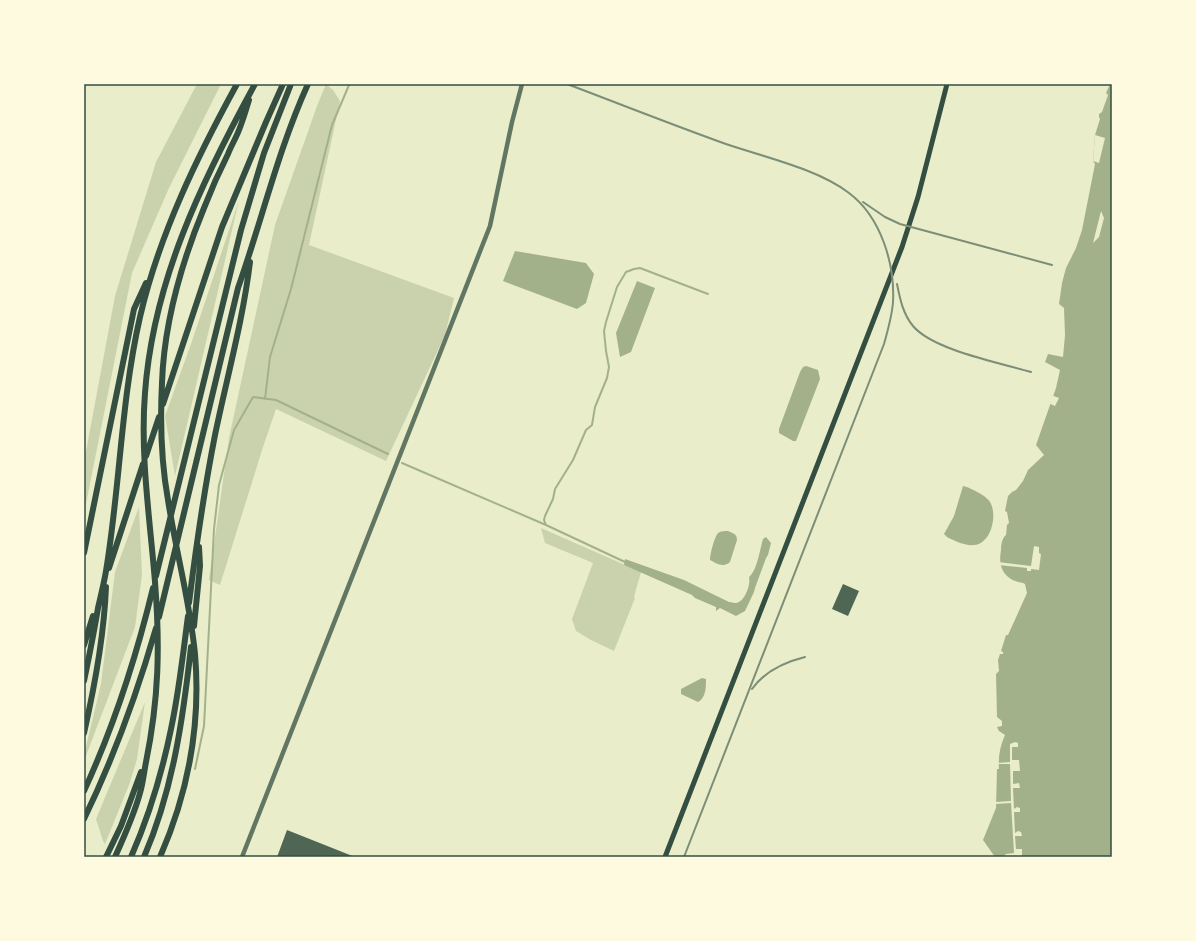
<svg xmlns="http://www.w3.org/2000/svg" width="1196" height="941" viewBox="0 0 1196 941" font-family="Arial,sans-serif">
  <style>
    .green { fill: #cad2ad }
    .water { fill: #a3b18a }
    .pier { fill: #e9edc9 }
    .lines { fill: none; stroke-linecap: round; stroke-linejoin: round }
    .stream { stroke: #a3b18a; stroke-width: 2 }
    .building { fill: #4f6655 }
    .tertiary { stroke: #617663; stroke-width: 4.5 }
    .secondary { stroke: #344e41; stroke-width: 5 }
    .motorway { stroke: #344e41; stroke-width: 6 }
    .rail { stroke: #7c8e77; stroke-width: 2 }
    .neatline { fill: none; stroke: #344e41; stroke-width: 1.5 }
  </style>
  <rect width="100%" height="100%" fill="#e9edc9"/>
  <!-- green -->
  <path class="green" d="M 197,84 L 221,84 L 169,188 L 132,273 L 84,514 L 84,462 L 115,296 L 156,162 Z
    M 326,84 L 333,90 L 340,101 L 309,245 L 454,298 L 445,335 L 386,461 L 276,409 L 263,447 L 220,585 L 209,580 L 229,438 L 275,225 L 317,106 Z
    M 239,200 L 175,476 L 165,416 L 191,344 Z
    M 139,507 L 142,575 L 135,627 L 84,761 L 84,755 L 101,684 L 115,572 Z
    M 541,528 L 641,572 L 634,597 L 635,598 L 614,651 L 591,640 L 576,631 L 572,619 L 593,563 L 545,543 Z
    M 145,702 L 137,759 L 129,785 L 105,844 L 103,841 L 96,819 Z"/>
  <!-- water -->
  <path class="water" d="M 1110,84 L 1112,84 L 1112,857 L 995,857 L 983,840 L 996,808 L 997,769 L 999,769 C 998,757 1000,746 1005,735 L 999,731 L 997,727 L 1002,726 L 1002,721 L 997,717 L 996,674 L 999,671 L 998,660 L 1000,654 L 1003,654 L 1003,652 L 1001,651 L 1006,635 L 1008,635 L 1027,593 L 1025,584 C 1021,582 1015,582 1011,579 C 1000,572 999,561 1001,550 C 1001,545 1002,538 1006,535 L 1007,525 L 1009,523 L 1007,512 L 1005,511 L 1008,496 L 1012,492 L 1016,490 L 1023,481 L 1028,470 L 1044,455 L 1036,445 L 1056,388 L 1060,370 L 1045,362 L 1048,354 L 1063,357 L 1065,335 L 1064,308 L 1059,304 L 1062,283 L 1066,268 L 1076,248 L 1082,230 L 1095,164 L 1093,161 L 1095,135 L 1100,119 L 1099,117 L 1099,114 L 1102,112 L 1108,95 L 1106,93 Z
    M 515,251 L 586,263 L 594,274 L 586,303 L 577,309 L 503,281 Z
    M 637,281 L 655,288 L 631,352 L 620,357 L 616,333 Z
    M 806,366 L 818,370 L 820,379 L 796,441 L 793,441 L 779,433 L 779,429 L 800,372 L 803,367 Z
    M 963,486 C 969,487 987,496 990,502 C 998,515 991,544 974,545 C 965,546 955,541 947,537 L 944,534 L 954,516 Z
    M 728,531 C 733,533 737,534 737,540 L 730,562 C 723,568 717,564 710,560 C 710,554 714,538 718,533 C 721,531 725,531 728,531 Z
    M 766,537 L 771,543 L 768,555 L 766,558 L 755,588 L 754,592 L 745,611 L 736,616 L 720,608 L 716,611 L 716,607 L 695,598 L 692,595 L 624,565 L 625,559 L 684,580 L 729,602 C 730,602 734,603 736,603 C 745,602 751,584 749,577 C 757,571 760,549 763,539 Z
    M 702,678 L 706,679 C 706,687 706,698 698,702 L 681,694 L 681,689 Z"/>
  <!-- pier -->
  <path class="pier" d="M 1095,135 L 1105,138 L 1099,163 L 1093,161 Z
    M 1101,211 L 1104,218 L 1099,237 L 1093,243 Z
    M 1051,395 L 1059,398 L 1055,406 L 1048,403 Z
    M 1034,546 L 1039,547 L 1039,553 L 1041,554 L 1039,570 L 1031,569 L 1031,571 L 1027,571 L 1027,568 L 998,565 L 998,562 L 1031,566 Z
    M 1015,742 L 1018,743 L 1018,747 L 1012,747 L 1012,760 L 1019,760 L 1020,771 L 1013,771 L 1013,784 L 1019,783 L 1020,788 L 1013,788 L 1014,809 L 1017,807 L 1020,808 L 1020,812 L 1014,812 L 1015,833 L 1018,831 L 1021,832 L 1022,836 L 1015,836 L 1016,849 L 1022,849 L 1022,857 L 1003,857 L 1006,854 L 1014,853 L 1011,803 L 995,804 L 995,802 L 1011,801 L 1010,764 L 997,764 L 997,763 L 1010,762 L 1010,744 Z"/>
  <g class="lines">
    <!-- stream -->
    <path class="stream" d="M 265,399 L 270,357 L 291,289 L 332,125 L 349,85
      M 402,463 L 546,525
      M 625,562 L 546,525 L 544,520 L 545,516 L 553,499 L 555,489 L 573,460 L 586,430 L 592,425 L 595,407 L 607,378 L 609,367 L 606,351 L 604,331 L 606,322 L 617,287 L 626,272 L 634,269 L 640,268 L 708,294
      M 195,769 L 204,726 L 214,529 L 219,485 L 234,430 L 253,397 L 276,400 L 388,454"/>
  </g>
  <!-- building -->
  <path class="building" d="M 843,584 L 859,591 L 848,616 L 832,609 Z
    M 287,830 L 355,857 L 277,857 Z"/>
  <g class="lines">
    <!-- tertiary -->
    <path class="tertiary" d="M 242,857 L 490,226 L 512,122 L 522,84"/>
    <!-- secondary -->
    <path class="secondary" d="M 665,857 L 902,247 L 918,197 L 947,84"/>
    <!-- motorway -->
    <path class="motorway" d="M 163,404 L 222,227 L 266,122 L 283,84
      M 146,456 L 159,417
      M 84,553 L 134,309 L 146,283
      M 109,568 L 143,464
      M 156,576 L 241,230 L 264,153 L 291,84
      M 189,603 C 196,547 204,491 215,435 C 227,377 243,320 250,262
      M 159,617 L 238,288 C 262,220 278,150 308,84
      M 194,626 L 200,566 L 199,547
      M 84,645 L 93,616
      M 84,681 C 89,657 94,632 98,608 C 101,595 104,583 106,571 C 120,487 121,400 140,317 C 159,235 197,157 237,84
      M 84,733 C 95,685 104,636 106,587
      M 84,791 C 114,726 136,658 153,588
      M 84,819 C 114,757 137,694 156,628
      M 106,857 L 121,826 L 141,772
      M 115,857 C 124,837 134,815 140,793 C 143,783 144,772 146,762 C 159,698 160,646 155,582 C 150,519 140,456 145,393 C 153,281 202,181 255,84
      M 131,857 C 149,816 162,773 171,729 C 179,692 183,654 188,616
      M 144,857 C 173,790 183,719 191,647
      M 160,857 C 188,793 201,724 195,654 C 190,602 176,552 168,500 C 161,461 160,422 162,383 C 164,322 181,264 204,208 C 211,190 219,172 228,154 C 231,146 236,138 239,130 C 243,120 246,110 249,100"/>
    <!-- rail -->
    <path class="rail" d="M 567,84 C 620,104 673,125 726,144 C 764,157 818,169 849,193 C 881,217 895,264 893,302 C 892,316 888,330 884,344 L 684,857
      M 863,202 L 885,217 L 900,224 L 1052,265
      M 897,284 C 900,299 903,314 913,326 C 933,350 1000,363 1031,372
      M 752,689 C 764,672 785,662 805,657"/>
  </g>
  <!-- border -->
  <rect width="1196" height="941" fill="none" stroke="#fefae0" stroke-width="170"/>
  <rect x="85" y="85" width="1026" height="771" class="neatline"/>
</svg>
